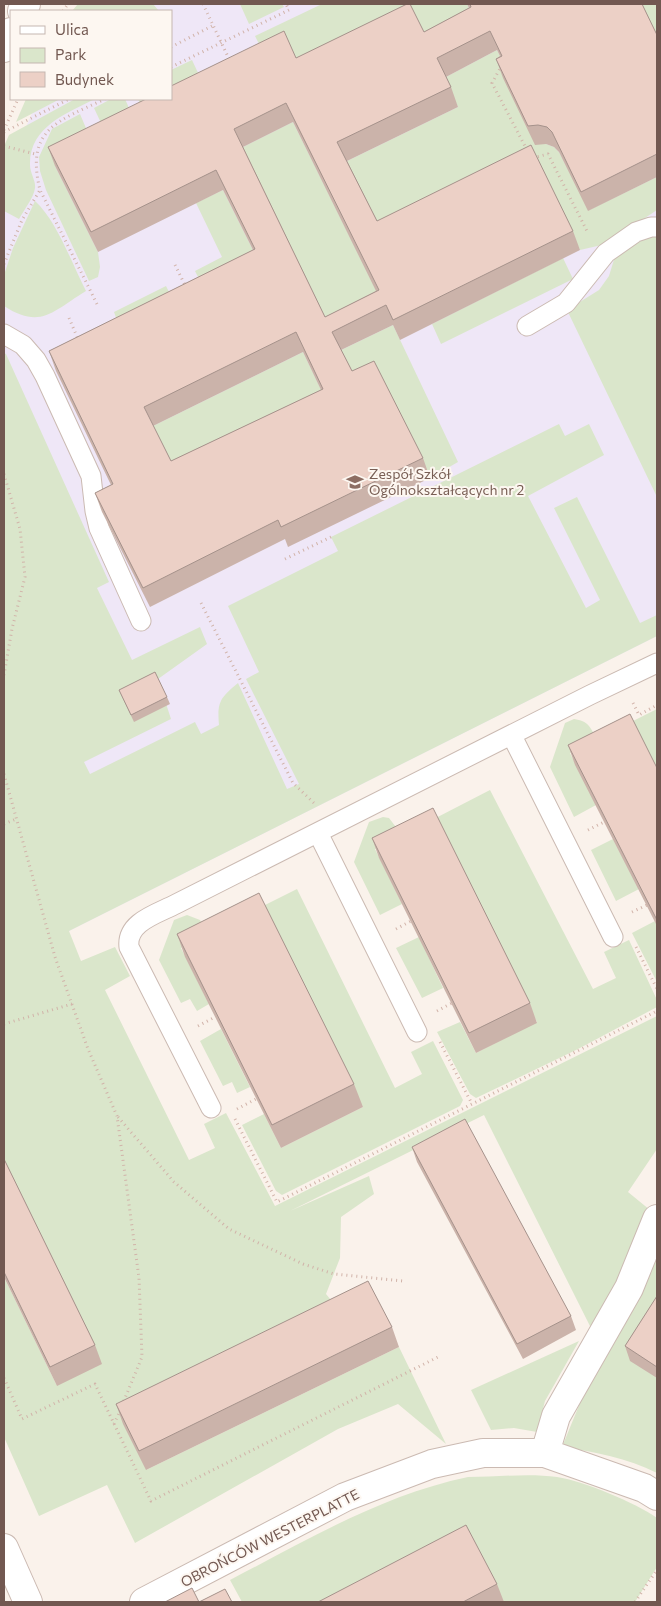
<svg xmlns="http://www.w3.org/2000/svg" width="661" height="1606" viewBox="0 0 661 1606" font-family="Commissioner,sans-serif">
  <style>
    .education { fill: #efe7f7 }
    .green { fill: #dae6cb }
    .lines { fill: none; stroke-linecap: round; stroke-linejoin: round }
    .lane-casing { stroke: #cbbab2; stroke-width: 21 }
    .street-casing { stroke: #cbbab2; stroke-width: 30 }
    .path { stroke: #d1b3a9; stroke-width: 3; stroke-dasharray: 1 4; stroke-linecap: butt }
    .lane { stroke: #fff; stroke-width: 19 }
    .street { stroke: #fff; stroke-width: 28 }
    .wall { fill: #cbb3aa; fill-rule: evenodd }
    .building { fill: #ecd0c6; stroke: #a5928b; fill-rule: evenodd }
    .labels { text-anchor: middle; stroke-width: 4; stroke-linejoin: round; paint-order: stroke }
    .education-label { font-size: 14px; fill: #785e54; stroke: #fdf7f1; text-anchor: start }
    .street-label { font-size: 14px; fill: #725851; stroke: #fdf7f1 }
  </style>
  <rect width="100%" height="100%" fill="#faf2eb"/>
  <!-- education -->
  <path class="education" d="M 97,4 L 657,4 L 657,636 L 61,935 L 4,403 L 4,179 L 38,99 L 171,99 L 171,11 L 91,11 Z"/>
  <!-- green -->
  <path class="green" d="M 78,4 L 153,4 L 159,11 L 72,11 Z
    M 240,4 L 282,4 L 284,7 L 249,24 Z
    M 322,4 L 467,4 L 478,26 L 303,77 L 268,62 L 255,36 Z
    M 639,4 L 657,4 L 657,40 Z
    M 497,50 L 546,144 L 554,147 L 559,152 L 589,210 L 657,177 L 657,210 L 606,244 L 580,250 L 538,165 L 384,240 L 345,162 L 458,107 L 444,78 Z
    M 192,60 L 207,92 L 147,121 L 138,99 L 171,99 L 171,70 Z
    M 26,99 L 60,99 L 16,122 Z
    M 75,99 L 95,99 C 67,113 29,127 30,165 C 30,173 36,181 35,188 C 34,197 24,210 19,219 L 4,211 L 4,146 L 9,135 Z
    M 111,99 L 125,99 L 137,126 L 109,140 L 94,108 Z
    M 80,114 L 94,147 L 55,166 L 98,252 L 100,267 L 98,277 L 89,281 L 46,190 L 40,171 L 39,157 L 52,129 Z
    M 293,122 L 386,310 L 334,336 L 241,148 Z
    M 223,190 L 262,268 L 207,295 L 195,271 L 222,257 L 196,203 Z
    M 35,201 C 57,221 72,264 86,291 C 53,311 41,330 4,306 L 4,275 L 13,248 Z
    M 653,236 L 657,237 L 657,497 L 567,310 L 599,290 L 609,276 L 616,253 L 638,239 Z
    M 563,258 L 573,279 L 441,344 L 432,324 Z
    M 166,286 L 178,310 L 123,337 L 114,312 Z
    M 393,325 L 458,462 L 430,478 L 381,381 L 359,391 L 339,351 Z
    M 303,352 L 330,408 L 178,480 L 151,427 Z
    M 4,353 L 6,354 L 109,582 L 97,588 L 132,660 L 200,627 L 207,644 L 158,679 L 171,719 L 84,762 L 90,774 L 195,722 L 201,734 L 219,725 C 217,702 220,698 238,683 L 287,789 L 299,784 L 246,679 L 259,672 L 228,606 L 338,551 L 331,537 L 559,424 L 565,436 L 589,424 L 604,455 L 528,496 L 586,608 L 600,600 L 554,508 L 577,497 L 640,623 L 657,615 L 657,636 L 69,931 L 81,961 L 115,947 L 130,976 L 105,990 L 189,1160 L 215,1148 L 204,1124 L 226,1113 L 275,1206 L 657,1016 L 657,1149 L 628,1192 L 650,1210 L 615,1284 L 591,1328 L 484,1115 L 290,1211 L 369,1176 L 374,1194 L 341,1217 L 340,1258 L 326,1294 L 335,1305 L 146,1470 L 399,1347 L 446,1444 L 398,1404 L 338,1429 L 135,1543 L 107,1485 L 39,1516 L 4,1437 L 4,1277 L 57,1386 L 4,1164 Z
    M 657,709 L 657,773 L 627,724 Z
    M 574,719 C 588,721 591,727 596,739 L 570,753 L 596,805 L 574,817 L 550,767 L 565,723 Z
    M 490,790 L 593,989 L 616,978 L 604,952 L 629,940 L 657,1000 L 657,1007 L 578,1049 L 476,1098 L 470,1094 L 437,1032 L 460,1022 L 476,1053 L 537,1022 L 428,822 Z
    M 383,817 L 389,818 L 402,835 L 375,849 L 402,904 L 380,915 L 354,862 L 369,822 Z
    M 613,839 L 639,889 L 616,901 L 591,850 Z
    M 297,889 L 395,1088 L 422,1074 L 411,1052 L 433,1041 L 463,1100 L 460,1106 L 282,1195 L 276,1191 L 242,1125 L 264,1114 L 281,1148 L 363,1107 L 241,917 Z
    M 187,915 L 200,920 L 207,934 L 181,948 L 209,1004 L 197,1011 L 190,999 L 181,1003 L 159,960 L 174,920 Z
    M 655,921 L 657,925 L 657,982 L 632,933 Z
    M 419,937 L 443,988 L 422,998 L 396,948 Z
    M 221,1029 L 250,1087 L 237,1093 L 232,1082 L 223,1086 L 200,1041 Z
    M 657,1250 L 657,1473 C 627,1458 595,1452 562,1447 L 580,1403 L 633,1310 Z
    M 579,1341 L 545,1401 L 537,1432 L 514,1428 L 491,1430 L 471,1390 Z
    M 468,1477 C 497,1477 529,1473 557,1477 C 584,1481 636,1503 657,1518 L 657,1567 L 635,1602 L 242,1602 L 230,1580 C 307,1540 382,1495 468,1477 Z"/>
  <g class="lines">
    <!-- lane casing -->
    <g class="lane-casing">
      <path id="lane" d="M 527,326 L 566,303 L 606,253 L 636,232 L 651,227 L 657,227
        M 4,334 L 23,345 L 36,360 L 45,376 L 91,476 L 95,511 L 99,528 L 141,621
        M 512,736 L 613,937
        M 318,833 L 417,1032
        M 211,1108 L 129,947 C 126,922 157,914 176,904 L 590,695 L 657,663"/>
    </g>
    <!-- street casing -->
    <g class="street-casing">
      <path id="street" d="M 22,11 L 26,4
        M 4,48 L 11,32
        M 545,1453 L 556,1416 L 629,1288 L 657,1219
        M 4,1548 L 28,1602
        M 144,1602 L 345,1497 L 432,1464 L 483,1453 L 545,1453 L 644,1488 L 657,1496"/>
    </g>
    <!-- path -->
    <path class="path" d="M 203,4 L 230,61
      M 63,11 L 68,4
      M 171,47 L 214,25
      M 502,65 L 492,83 L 527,150
      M 171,67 L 289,10 L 286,4
      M 4,130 L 18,99
      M 4,132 L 69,99
      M 4,146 L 35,154
      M 533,158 L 548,154 L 588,233
      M 4,264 L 22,220 L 40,190
      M 175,265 L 186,287
      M 97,304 L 40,190 C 25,129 58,121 105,99
      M 69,318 L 78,339
      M 4,474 L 20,529 L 25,577 L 12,629 L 4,675
      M 285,559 L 331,537
      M 201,603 L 293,783 L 315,804
      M 633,703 L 639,715 L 657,705
      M 4,774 L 55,957 L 88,1049 L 117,1116 L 139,1278 L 142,1357 L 123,1403
      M 4,824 L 16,819
      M 588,830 L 604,822
      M 632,912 L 647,905
      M 396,929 L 411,921
      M 636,947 L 657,989
      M 437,1011 L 452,1003
      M 4,1024 L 72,1004
      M 198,1026 L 215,1017
      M 440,1042 L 472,1104
      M 237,1109 L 256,1099
      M 118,1117 L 174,1182 L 229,1229 L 303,1264 L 334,1274 L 403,1281
      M 235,1119 L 277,1202 L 657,1011
      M 4,1378 L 22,1419 L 95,1384 L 151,1501 L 440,1356
      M 114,1424 L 120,1411
      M 635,1602 L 657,1570"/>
    <!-- lane -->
    <use href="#lane" class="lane"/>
    <!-- street -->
    <use href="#street" class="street"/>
  </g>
  <!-- wall -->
  <path class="wall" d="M 467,4 L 642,4 L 657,35 L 657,177 L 588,211 L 559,152 L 554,147 L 546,144 L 535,145 L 503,78 L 496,59 L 500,56 L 497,50 L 446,77 L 451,87 L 458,107 L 347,161 L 377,221 L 573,231 L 580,250 L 400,340 L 393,325 L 341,350 L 352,371 L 423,458 L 430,478 L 288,547 L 285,539 L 150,607 L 102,512 L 95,493 L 111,485 L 56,371 L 49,351 L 253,250 L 223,190 L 98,252 L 55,166 L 48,147 L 296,58 L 424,32 L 469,8 ZM 293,122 L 376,291 L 325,317 L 243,147 ZM 303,352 L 321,390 L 171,461 L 153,426 Z
    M 119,690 L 167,697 L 170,704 L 134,722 Z
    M 568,745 L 657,768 L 657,926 L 575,765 Z
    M 372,838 L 530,1003 L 537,1023 L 476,1053 L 379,858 Z
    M 177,934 L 354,1084 L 363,1107 L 281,1148 L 185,957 Z
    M 412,1147 L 571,1316 L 576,1330 L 523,1359 L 417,1162 Z
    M 4,1159 L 95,1345 L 102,1364 L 57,1386 L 4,1277 Z
    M 657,1296 L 657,1378 L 630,1361 L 625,1346 Z
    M 392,1327 L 399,1347 L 146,1470 L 123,1424 L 116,1404 Z
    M 497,1584 L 504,1602 L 318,1602 Z"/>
  <!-- building -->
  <path class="building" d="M 407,4 L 410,4 L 424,32 L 471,7 L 470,4 L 642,4 L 657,35 L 657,154 L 581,192 L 552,132 L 547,127 L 538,125 L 528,126 L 496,59 L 502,56 L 490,31 L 437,58 L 451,87 L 337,142 L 377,221 L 531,145 L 573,231 L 393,320 L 386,305 L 332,332 L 352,371 L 374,361 L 423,458 L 281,527 L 278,520 L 143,588 L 95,493 L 113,484 L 49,351 L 255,249 L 216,170 L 91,232 L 48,147 L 146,99 L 171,99 L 171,86 L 284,31 L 296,58 ZM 286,103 L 379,290 L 325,317 L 234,129 ZM 296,332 L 323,389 L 171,461 L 144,407 Z
    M 155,672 L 167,697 L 131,715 L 119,690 Z
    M 630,714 L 657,768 L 657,920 L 568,745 Z
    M 433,808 L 530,1003 L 469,1033 L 372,838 Z
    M 259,893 L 354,1084 L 272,1125 L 177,934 Z
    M 465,1119 L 571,1316 L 517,1344 L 412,1147 Z
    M 4,1159 L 95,1345 L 50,1367 L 4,1272 Z
    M 368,1281 L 392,1327 L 139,1451 L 116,1404 Z
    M 657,1296 L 657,1367 L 625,1346 Z
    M 466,1525 L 497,1584 L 463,1602 L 318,1602 Z
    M 192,1588 L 199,1602 L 225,1589 L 232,1602 L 165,1602 Z"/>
  <!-- icons -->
  <defs>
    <g id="school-bare" transform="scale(1.35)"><path d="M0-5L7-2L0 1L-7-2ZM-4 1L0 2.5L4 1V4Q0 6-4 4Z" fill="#8d6e63" stroke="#fdf7f1" stroke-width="2.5" paint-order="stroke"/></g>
  </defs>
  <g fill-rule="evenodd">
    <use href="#school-bare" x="355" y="482"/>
  </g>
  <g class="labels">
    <!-- education labels -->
    <g class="education-label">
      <text x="369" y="479">Zespół Szkół<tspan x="369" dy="16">Ogólnokształcących nr 2</tspan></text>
    </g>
    <!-- street labels -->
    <g class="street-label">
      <text transform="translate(270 1538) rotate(-27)" y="5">OBROŃCÓW WESTERPLATTE</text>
    </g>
  </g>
  <!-- border -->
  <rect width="661" height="1606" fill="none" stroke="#725851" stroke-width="10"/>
  <!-- legend -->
  <rect x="10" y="10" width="162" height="90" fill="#fdf7f1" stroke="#c5b7b1"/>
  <rect x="20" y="26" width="25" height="8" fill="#ffffff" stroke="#c5b7b1"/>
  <text x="55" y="35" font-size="15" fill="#725851">Ulica</text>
  <rect x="20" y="48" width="25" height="15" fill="#dae6cb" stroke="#c5b7b1"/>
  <text x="55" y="60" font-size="15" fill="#725851">Park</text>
  <rect x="20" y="72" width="25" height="15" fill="#ecd0c6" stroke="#c5b7b1"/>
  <text x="55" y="85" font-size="15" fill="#725851">Budynek</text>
</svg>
